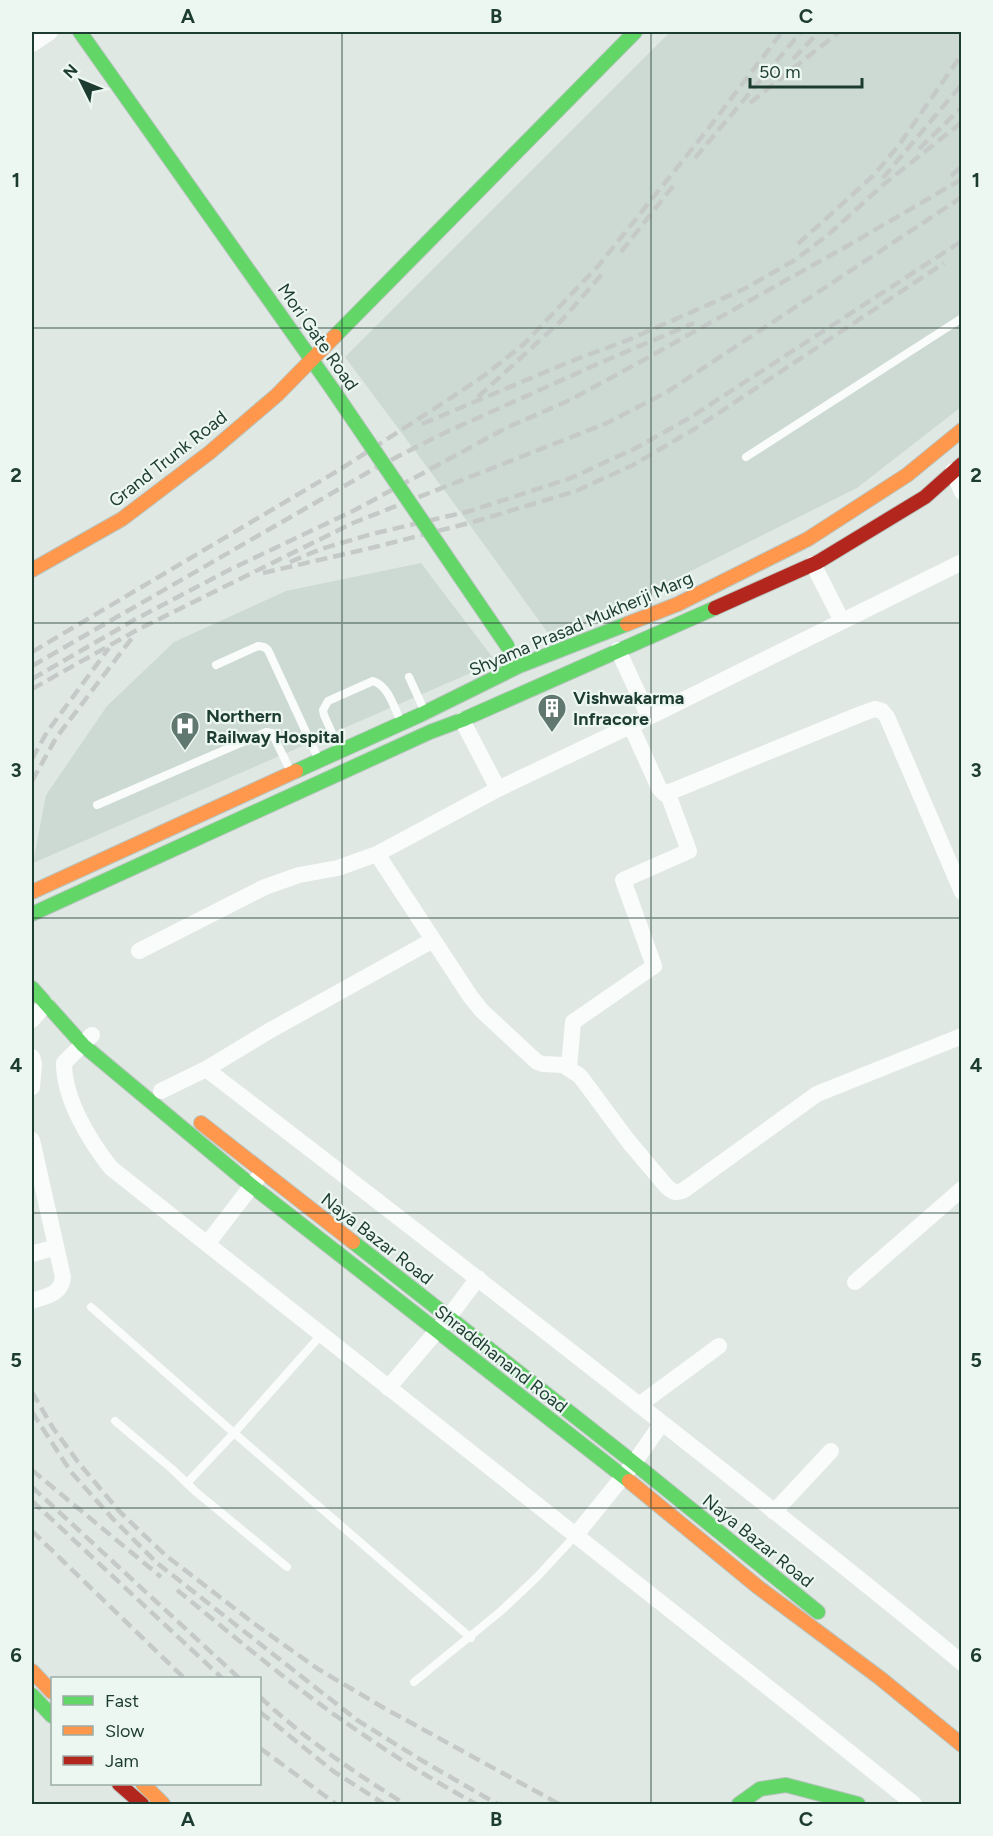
<svg xmlns="http://www.w3.org/2000/svg" width="993" height="1836" viewBox="0 0 993 1836" font-family="Figtree,sans-serif">
  <style>
    .built { fill: #cddad3 }
    .lines { fill: none; stroke-linecap: round; stroke-linejoin: round }
    .fast-casing { stroke: #b9c5bf; stroke-width: 16 }
    .slow-casing { stroke: #b9c5bf; stroke-width: 16 }
    .jam-casing { stroke: #b9c5bf; stroke-width: 16 }
    .lane { stroke: #fafcfb; stroke-width: 8 }
    .street { stroke: #fafcfb; stroke-width: 16 }
    .fast { stroke: #63d668; stroke-width: 14 }
    .slow { stroke: #ff974d; stroke-width: 14 }
    .jam { stroke: #b3261e; stroke-width: 14 }
    .rail { stroke: #c5cac8; stroke-width: 4.5; stroke-dasharray: 12 6; stroke-linecap: butt }
    .fast-bridge-casing { stroke: #b9c5bf; stroke-width: 16; stroke-linecap: butt }
    .fast-bridge { stroke: #63d668; stroke-width: 14 }
    .grid { fill: none; stroke: #1d3c31; stroke-width: 1.5; stroke-opacity: 0.55 }
    .labels { text-anchor: middle; stroke-width: 4.5; stroke-linejoin: round; paint-order: stroke }
    .street-label { font-size: 18px; fill: #1d3c31; stroke: #edf7f2 }
    .poi-label { font-size: 18px; font-weight: bold; fill: #1d3c31; stroke: #edf7f2; text-anchor: start }
    .neatline { fill: none; stroke: #1d3c31; stroke-width: 2 }
    .grid-label { font-size: 20px; text-anchor: middle; font-weight: bold; fill: #1d3c31 }
  </style>
  <rect width="100%" height="100%" fill="#e0e8e4"/>
  <!-- built -->
  <path class="built" d="M 670,32 L 961,32 L 961,407 L 857,488 L 553,640 L 459,510 L 345,357 Z
    M 421,563 L 496,662 L 33,863 L 46,795 L 107,706 L 174,642 L 286,591 Z"/>
  <g class="lines">
    <!-- fast casing -->
    <g class="fast-casing">
      <path id="fast" d="M 80,32 L 333,390
        M 335,336 L 635,32
        M 296,771 L 420,715 L 519,666 L 627,624
        M 32,914 L 430,732 L 462,720 L 715,608
        M 32,988 L 83,1045 L 252,1186 L 629,1481
        M 353,1242 L 634,1463 L 818,1612
        M 32,1695 L 52,1716
        M 739,1804 L 760,1789 L 786,1785 L 858,1804"/>
    </g>
    <!-- slow casing -->
    <g class="slow-casing">
      <path id="slow" d="M 32,570 L 122,519 L 209,453 L 277,395 L 335,336
        M 627,624 L 678,604 L 808,539 L 907,475 L 962,430
        M 32,892 L 296,771
        M 201,1123 L 353,1242
        M 629,1481 L 758,1587 L 880,1678 L 962,1745
        M 32,1671 L 52,1692
        M 143,1784 L 163,1804"/>
    </g>
    <!-- jam casing -->
    <g class="jam-casing">
      <path id="jam" d="M 715,608 L 818,562 L 925,497 L 962,464
        M 119,1784 L 142,1804"/>
    </g>
    <!-- lane -->
    <path class="lane" d="M 746,457 L 962,318
      M 216,665 L 258,646 L 264,647 L 268,650 L 318,758
      M 409,677 L 424,710
      M 340,751 L 324,715 L 323,710 L 328,701 L 373,681 C 389,686 394,708 401,722
      M 97,805 L 266,732 L 272,733 L 291,772
      M 91,1307 L 234,1433 L 471,1638
      M 115,1421 L 172,1469 L 196,1492 L 287,1567
      M 187,1483 L 234,1433 L 321,1335
      M 414,1682 L 501,1611 L 537,1577 L 575,1536"/>
    <!-- street -->
    <path class="street" d="M 32,44 L 50,32
      M 953,471 L 962,492
      M 813,564 L 842,621
      M 618,650 L 649,717
      M 462,720 L 498,789
      M 631,726 L 659,788 L 665,794 L 861,714 L 875,709 L 882,711 L 887,717 L 962,892
      M 377,854 L 470,996 L 482,1011 L 537,1062 L 543,1064 L 563,1065 L 580,1076 L 629,1142 L 667,1187 C 673,1192 677,1194 684,1190 L 817,1094 L 962,1036
      M 139,951 L 265,887 L 299,875 L 338,868 L 377,854 L 498,789 L 649,717 L 962,562
      M 32,1020 L 46,1004
      M 92,1035 L 64,1063 C 64,1099 89,1140 111,1168 L 803,1715 L 914,1804
      M 32,1057 L 34,1064 L 32,1087
      M 569,1067 L 573,1022 L 654,966 L 623,880 L 689,851 L 668,794
      M 206,1069 C 370,1195 533,1321 694,1448 C 784,1519 874,1589 962,1663
      M 161,1091 L 206,1069 L 269,1031 L 433,940
      M 32,1140 L 63,1277 C 61,1295 46,1296 32,1301
      M 207,1244 L 257,1179
      M 32,1254 L 56,1247
      M 855,1282 L 962,1189
      M 388,1388 L 448,1318 L 478,1278
      M 639,1405 L 719,1346
      M 774,1512 L 831,1451
      M 575,1536 L 634,1463 L 662,1423"/>
    <!-- fast -->
    <use href="#fast" class="fast"/>
    <!-- slow -->
    <use href="#slow" class="slow"/>
    <!-- jam -->
    <use href="#jam" class="jam"/>
    <!-- rail -->
    <path class="rail" d="M 793,59 L 819,32
      M 750,103 L 839,32
      M 919,149 L 962,107
      M 695,158 L 801,32
      M 951,176 L 962,166
      M 883,178 L 962,84
      M 798,244 L 874,175 L 899,145 L 962,54
      M 621,252 L 673,186
      M 478,397 L 562,320 L 603,273
      M 422,424 L 569,362 L 628,340 L 744,289 L 795,260 L 829,234 L 883,185 L 962,122
      M 290,562 L 321,549 L 372,534 L 470,511 L 571,478 L 636,448 L 691,417 L 962,241
      M 263,573 L 375,547 L 473,522 L 576,491 L 633,465 L 696,428 L 944,263
      M 32,652 L 339,470 L 443,403 L 485,375 L 525,343 L 599,265 L 708,129 L 782,32
      M 32,666 L 379,466 L 442,434 L 602,362 L 694,323
      M 32,679 L 134,620 L 231,569 L 355,510 L 506,428 L 570,400 L 640,362 L 849,245 L 962,179
      M 32,689 L 137,630 L 353,523 L 607,423 L 667,392 L 962,197
      M 32,759 L 47,732 L 109,648
      M 32,781 L 56,738 L 135,634
      M 32,1392 L 53,1428 L 78,1462 L 119,1511 L 164,1554 L 256,1625 L 318,1669 L 384,1708 L 559,1804
      M 32,1412 L 71,1472 L 113,1519 L 157,1563 L 357,1720 L 421,1760 L 497,1804
      M 32,1470 L 161,1577
      M 32,1487 L 239,1678
      M 32,1501 L 222,1678
      M 32,1531 L 184,1678
      M 177,1590 C 235,1637 293,1687 355,1729 C 394,1756 434,1781 476,1804
      M 260,1697 C 304,1738 353,1772 405,1804
      M 260,1712 L 333,1771 L 384,1804
      M 260,1748 L 336,1804"/>
    <!-- fast-bridge casing -->
    <g class="fast-bridge-casing">
      <path id="fast-bridge" d="M 333,390 L 508,647"/>
    </g>
    <!-- fast-bridge -->
    <use href="#fast-bridge" class="fast-bridge"/>
  </g>
  <!-- grid -->
  <path class="grid" d="M 342,32 L 342,1804M 651,32 L 651,1804M 32,328 L 962,328M 32,623 L 962,623M 32,918 L 962,918M 32,1213 L 962,1213M 32,1508 L 962,1508"/>
  <!-- icons -->
  <defs>
    <g id="building-pin" transform="scale(1.5)"><path d="M0 17L-7.5 6A9.5 9.5 0 1 1 7.5 6Z" fill="#617870" stroke="#edf7f2"/><path d="M-4-6H4V6H1V3H-1V6H-4ZM-2.5-4.3h1.7v1.8h-1.7ZM.8-4.3h1.7v1.8H.8ZM-2.5-1h1.7V.8h-1.7ZM.8-1h1.7V.8H.8Z" fill="#fff"/></g>
    <g id="hospital-pin" transform="scale(1.5)"><path d="M0 17L-7.5 6A9.5 9.5 0 1 1 7.5 6Z" fill="#617870" stroke="#edf7f2"/><path d="M-5-5h3v3.5h4V-5h3V5h-3V1.5h-4V5h-3Z" fill="#fff"/></g>
  </defs>
  <g fill-rule="evenodd">
    <use href="#building-pin" x="552" y="708"/>
    <use href="#hospital-pin" x="185" y="726"/>
  </g>
  <g class="labels">
    <!-- street labels -->
    <g class="street-label">
      <text transform="translate(318 337) rotate(55)" y="6">Mori Gate Road</text>
      <text transform="translate(168 459) rotate(-38)" y="6">Grand Trunk Road</text>
      <text transform="translate(581 624) rotate(-23)" y="6">Shyama Prasad Mukherji Marg</text>
      <text transform="translate(377 1239) rotate(38)" y="6">Naya Bazar Road</text>
      <text transform="translate(501 1359) rotate(38)" y="6">Shraddhanand Road</text>
      <text transform="translate(758 1541) rotate(39)" y="6">Naya Bazar Road</text>
    </g>
    <!-- poi labels -->
    <g class="poi-label">
      <text x="573" y="704">Vishwakarma<tspan x="573" dy="21">Infracore</tspan></text>
      <text x="206" y="722">Northern<tspan x="206" dy="21">Railway Hospital</tspan></text>
    </g>
  </g>
  <!-- border -->
  <rect width="993" height="1836" fill="none" stroke="#edf7f2" stroke-width="66"/>
  <!-- legend -->
  <rect x="51" y="1677" width="210" height="108" fill="#edf7f2" stroke="#9aaca5" stroke-width="1.5"/>
  <rect x="63" y="1696" width="30" height="9" fill="#63d668" stroke="#9aaca5" stroke-width="1.5"/>
  <text x="105" y="1707" font-size="18" fill="#1d3c31">Fast</text>
  <rect x="63" y="1726" width="30" height="9" fill="#ff974d" stroke="#9aaca5" stroke-width="1.5"/>
  <text x="105" y="1737" font-size="18" fill="#1d3c31">Slow</text>
  <rect x="63" y="1756" width="30" height="9" fill="#b3261e" stroke="#9aaca5" stroke-width="1.5"/>
  <text x="105" y="1767" font-size="18" fill="#1d3c31">Jam</text>
  <!-- north arrow -->
  <g transform="translate(81 81) rotate(313)" stroke="#edf7f2" stroke-width="4.5" paint-order="stroke">
  <path d="M0-4.5L10 22L0 15L-10 22Z" fill="#1d3c31"/>
  <text y="-9" font-size="16" font-weight="bold" text-anchor="middle" fill="#1d3c31">N</text>
  </g>
  <!-- scale -->
  <path d="M750 78v9h112v-9" fill="none" stroke="#1d3c31" stroke-width="3"/>
  <text x="759" y="78" font-size="18" fill="#1d3c31" stroke="#edf7f2" stroke-width="4.5" paint-order="stroke">50 m</text>
  <rect x="33" y="33" width="927" height="1770" class="neatline"/>
  <g class="grid-label">
    <text x="188" y="23">A</text>
    <text x="496" y="23">B</text>
    <text x="806" y="23">C</text>
    <text x="16" y="187">1</text>
    <text x="976" y="187">1</text>
    <text x="16" y="482">2</text>
    <text x="976" y="482">2</text>
    <text x="16" y="777">3</text>
    <text x="976" y="777">3</text>
    <text x="16" y="1072">4</text>
    <text x="976" y="1072">4</text>
    <text x="16" y="1367">5</text>
    <text x="976" y="1367">5</text>
    <text x="16" y="1662">6</text>
    <text x="976" y="1662">6</text>
    <text x="188" y="1826">A</text>
    <text x="496" y="1826">B</text>
    <text x="806" y="1826">C</text>
  </g>
</svg>
